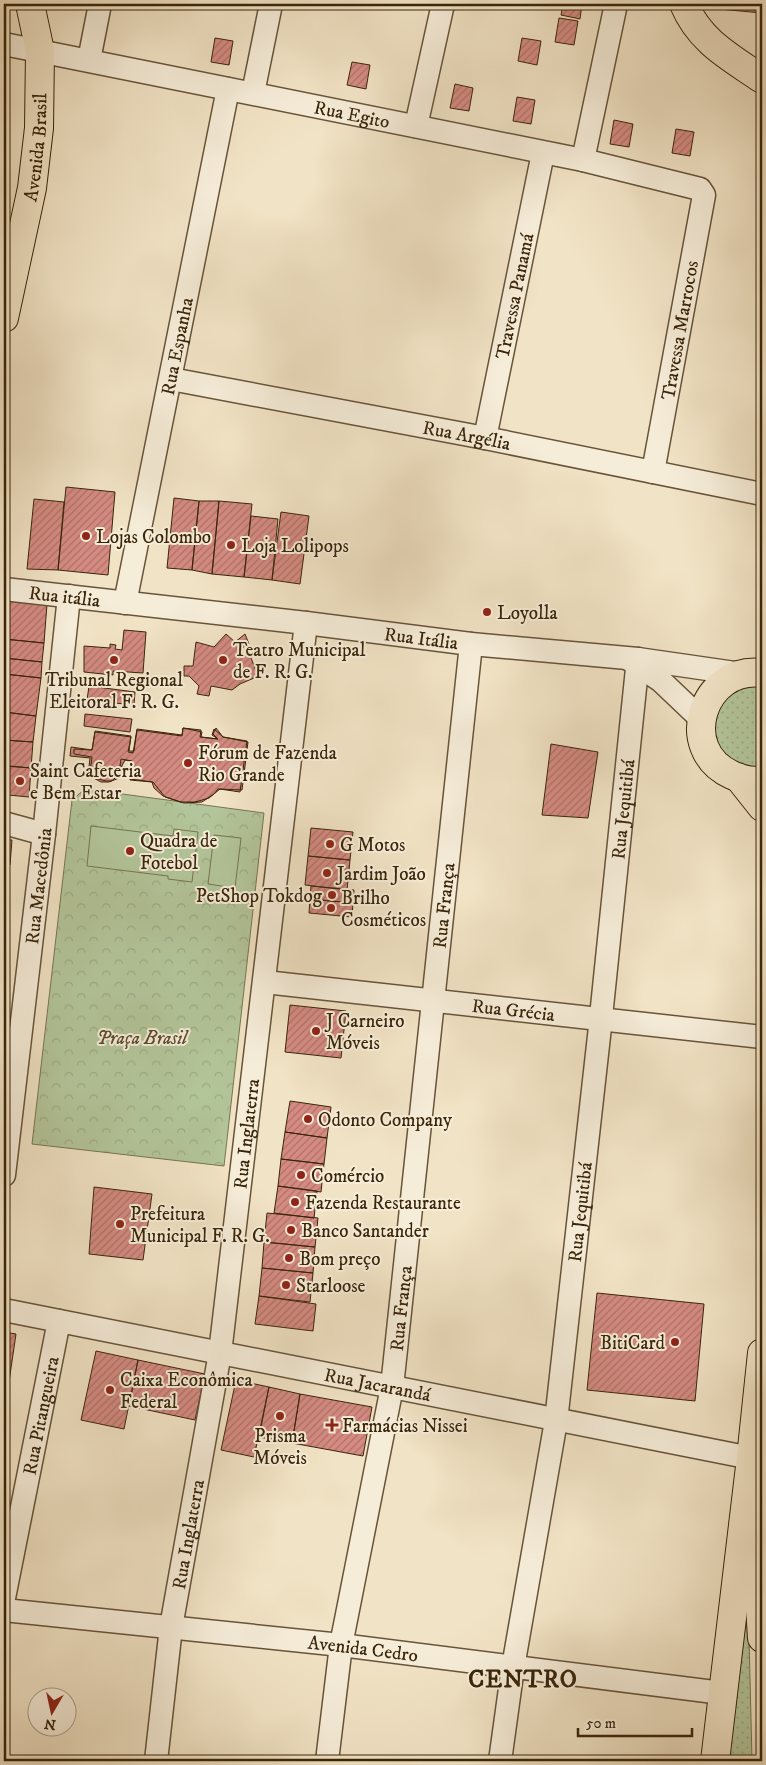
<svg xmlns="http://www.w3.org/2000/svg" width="766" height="1765" viewBox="0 0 766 1765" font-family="'IM FELL DW Pica',serif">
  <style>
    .grass { fill: url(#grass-dots); stroke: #767552 }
    .forest { fill: url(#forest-crowns); stroke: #767552 }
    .pitch { fill: #b3c59a; stroke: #767552 }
    .building { fill: url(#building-hatch); stroke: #39250a }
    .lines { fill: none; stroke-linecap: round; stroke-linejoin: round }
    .minor-casing { stroke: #675439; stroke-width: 25 }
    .major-casing { stroke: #39250a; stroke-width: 30 }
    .highway-casing { stroke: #39250a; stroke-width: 30 }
    .minor { stroke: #f6edd9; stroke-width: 22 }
    .major { stroke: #f1e3c5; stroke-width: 28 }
    .highway { stroke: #f1e3c5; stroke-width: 28 }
    .poi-dot { fill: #8f2418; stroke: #f6edd9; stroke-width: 2 }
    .labels { text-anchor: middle; stroke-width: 4; stroke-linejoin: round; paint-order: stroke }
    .street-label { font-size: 19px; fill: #39250a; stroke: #f6edd9 }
    .poi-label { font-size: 19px; fill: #39250a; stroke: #f6edd9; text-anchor: start }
    .park-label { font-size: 19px; font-style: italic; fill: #584d2e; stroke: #f6edd9 }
    .district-label { font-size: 24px; font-weight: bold; letter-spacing: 1px; fill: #39250a; stroke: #f6edd9 }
  </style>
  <defs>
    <pattern id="grass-dots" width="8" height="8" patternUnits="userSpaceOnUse" patternTransform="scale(1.25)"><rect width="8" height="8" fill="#b3c59a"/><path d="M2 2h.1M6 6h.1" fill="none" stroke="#9ba983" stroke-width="1.8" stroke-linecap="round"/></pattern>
    <pattern id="forest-crowns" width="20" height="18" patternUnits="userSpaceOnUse" patternTransform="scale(1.25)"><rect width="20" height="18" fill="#b3c59a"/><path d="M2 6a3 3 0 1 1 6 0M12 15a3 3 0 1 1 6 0" fill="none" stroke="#9ba983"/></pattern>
    <pattern id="building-hatch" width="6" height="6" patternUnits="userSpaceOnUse" patternTransform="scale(1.25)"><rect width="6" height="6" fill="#d58b82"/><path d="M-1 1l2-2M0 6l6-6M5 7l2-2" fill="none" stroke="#ae7169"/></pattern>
  </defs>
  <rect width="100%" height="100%" fill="#f1e3c5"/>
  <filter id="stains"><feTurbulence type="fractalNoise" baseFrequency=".004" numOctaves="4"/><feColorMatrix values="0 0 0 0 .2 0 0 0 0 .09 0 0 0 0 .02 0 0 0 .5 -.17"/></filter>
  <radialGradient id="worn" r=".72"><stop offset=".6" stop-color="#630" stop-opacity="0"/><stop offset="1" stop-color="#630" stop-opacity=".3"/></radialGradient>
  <!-- grass -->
  <path class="grass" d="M 762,684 L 762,771 L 732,764 L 714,740 L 716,711 L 735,689 Z
    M 748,1595 L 752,1761 L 724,1761 Z"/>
  <!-- forest -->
  <path class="forest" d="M 85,789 L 264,813 L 224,1166 L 32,1144 L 72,800 Z"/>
  <!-- pitch -->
  <path class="pitch" d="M 91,826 L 173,836 L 174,829 L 198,832 L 192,882 L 168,879 L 168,876 L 87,866 Z
    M 214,835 L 241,838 L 235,888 L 208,884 Z"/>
  <!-- building -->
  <path class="building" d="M 563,4 L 582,4 L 580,19 L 561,15 Z
    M 719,4 L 762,4 L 762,13 L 719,9 Z
    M 559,18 L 578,21 L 574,45 L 555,42 Z
    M 215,38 L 233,41 L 229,65 L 211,62 Z
    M 522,38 L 541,41 L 537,65 L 518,61 Z
    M 352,62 L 370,65 L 366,89 L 347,85 Z
    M 455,84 L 473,88 L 469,111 L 450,108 Z
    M 517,97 L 535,100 L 531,124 L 513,121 Z
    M 614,120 L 633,124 L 629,147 L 610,144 Z
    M 676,129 L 694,132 L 690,156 L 672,153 Z
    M 66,487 L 115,492 L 108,575 L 58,570 Z
    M 174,498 L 199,501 L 192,570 L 167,568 Z
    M 34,499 L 64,502 L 58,570 L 27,569 Z
    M 199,501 L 219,501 L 212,574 L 192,570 Z
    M 219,501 L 252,504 L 244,577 L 212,574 Z
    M 281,512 L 309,516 L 300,584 L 272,580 Z
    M 251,516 L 278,519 L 272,580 L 244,577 Z
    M 4,600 L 47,604 L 44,643 L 4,639 Z
    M 124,630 L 146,632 L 143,673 L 113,671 L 113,675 L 84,672 L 84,646 L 110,648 L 110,644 L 116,645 L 115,649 L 122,650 Z
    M 226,634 L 235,642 L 245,634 L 249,644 L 240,649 L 243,655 L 249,653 L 257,673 L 254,678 L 240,684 L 232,690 L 211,686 L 209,696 L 197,694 L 199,686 L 189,676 L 184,676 L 184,666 L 193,666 L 196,642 L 214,647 Z
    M 4,639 L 44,643 L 42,662 L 4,658 Z
    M 4,658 L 42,662 L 41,678 L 4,674 Z
    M 4,674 L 41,678 L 36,716 L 4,712 Z
    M 89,686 L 135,692 L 134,705 L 87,700 Z
    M 4,712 L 36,716 L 33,742 L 4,740 Z
    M 85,714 L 132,719 L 130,732 L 84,726 Z
    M 183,728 L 201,730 L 200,737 L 218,739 L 213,734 L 216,728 L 223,737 L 247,741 L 240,792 L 220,789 L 209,798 L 195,802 L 180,802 L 165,797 L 153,782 L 130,779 L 132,761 L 121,759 L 120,766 L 126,767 L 119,778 L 109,782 L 101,782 L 88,775 L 90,758 L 70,756 L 71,747 L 92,750 L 95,732 L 131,737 L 128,752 L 133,753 L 137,729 L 182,735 Z
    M 183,728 L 202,732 L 201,737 L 218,739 L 212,735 L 214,729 L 223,737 L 248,742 L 242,790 L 218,789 L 214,794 L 202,802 L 184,803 L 163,796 L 154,788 L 152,782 L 130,780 L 131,761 L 125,760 L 116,777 L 112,781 L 106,781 L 91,777 L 90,772 L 92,757 L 74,754 L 74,749 L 92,750 L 95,731 L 131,736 L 129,751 L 134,751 L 137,730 L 182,736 Z
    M 4,740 L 33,742 L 31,768 L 4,766 Z
    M 551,744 L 598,752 L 588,818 L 542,815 Z
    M 10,766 L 31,768 L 29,797 L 8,795 Z
    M 311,828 L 353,832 L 350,860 L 308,856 Z
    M 4,839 L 12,840 L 10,865 L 4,864 Z
    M 308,856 L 350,860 L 347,890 L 305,885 Z
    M 311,886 L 354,890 L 353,903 L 310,899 Z
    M 310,899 L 353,903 L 352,917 L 309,913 Z
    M 290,1005 L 346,1011 L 341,1058 L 285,1052 Z
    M 290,1101 L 331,1107 L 327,1138 L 285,1132 Z
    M 285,1132 L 327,1138 L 324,1164 L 281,1159 Z
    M 281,1159 L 324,1164 L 321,1192 L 278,1186 Z
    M 278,1186 L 317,1191 L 314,1218 L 274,1213 Z
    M 94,1187 L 152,1194 L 143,1260 L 89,1254 Z
    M 267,1213 L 318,1218 L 315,1247 L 264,1242 Z
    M 264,1242 L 315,1247 L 313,1273 L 262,1268 Z
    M 262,1268 L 313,1273 L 310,1302 L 259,1296 Z
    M 597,1293 L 704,1304 L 695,1401 L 587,1390 Z
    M 259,1296 L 316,1304 L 313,1331 L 255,1324 Z
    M 4,1332 L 16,1334 L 5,1409 L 4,1409 Z
    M 96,1351 L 138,1360 L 124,1429 L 81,1420 Z
    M 138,1360 L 205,1374 L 195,1420 L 129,1406 Z
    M 236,1380 L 269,1387 L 254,1457 L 221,1450 Z
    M 269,1387 L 300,1394 L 292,1443 L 259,1437 Z
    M 300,1394 L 372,1407 L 363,1456 L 292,1443 Z"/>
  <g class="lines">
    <!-- minor casing -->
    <g class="minor-casing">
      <g id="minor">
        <path id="s1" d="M 4,44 L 583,160 L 700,189 L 704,195 L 653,472"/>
        <path d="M 89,60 L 100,4"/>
        <path d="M 253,93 L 271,4"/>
        <path d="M 416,126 L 443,4"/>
        <path d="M 583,160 L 616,4"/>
        <path id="s2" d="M 171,379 L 485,438 L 762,494"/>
        <path id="s3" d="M 485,438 L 543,153"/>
        <path id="s4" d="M 4,589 L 306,623 L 471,644 L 638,659 L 742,674"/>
        <path id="s5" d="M 125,603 L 228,89"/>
        <path d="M 630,660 L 661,681 L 701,719"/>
        <path d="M 4,823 L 44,834"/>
        <path id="s6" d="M 265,982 L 762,1037"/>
        <path id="s7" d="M 4,1175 L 44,834 L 69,596"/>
        <path id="s8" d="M 4,1310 L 751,1458"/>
        <path id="s9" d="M 4,1598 L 59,1321"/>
        <path id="s10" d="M 4,1610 L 341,1645 L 722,1693"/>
        <path id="s11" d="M 156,1761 L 171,1627 L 220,1353 L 306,623"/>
        <path id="s12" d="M 327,1761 L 341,1645 L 392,1387 L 471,644"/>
        <path id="s13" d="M 500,1761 L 513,1667 L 556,1421 L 599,1036 L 638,659"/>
      </g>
    </g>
    <!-- major casing -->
    <g class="major-casing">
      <g id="major">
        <path d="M 684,4 C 700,42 730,57 762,79"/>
        <path id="s14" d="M 4,318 L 32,188 L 39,128 L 40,51 L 30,4"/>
        <path d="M 762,673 C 702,666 676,750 732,775 C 741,779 753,782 762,780"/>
        <path d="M 739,778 L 762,807"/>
        <path d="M 715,1761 L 751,1458 L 762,1353"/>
      </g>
    </g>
    <!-- highway casing -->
    <g class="highway-casing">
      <path id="highway" d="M 751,1458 L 762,1638"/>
    </g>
    <!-- minor -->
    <use href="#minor" class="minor"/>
    <!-- major -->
    <use href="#major" class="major"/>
    <!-- highway -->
    <use href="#highway" class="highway"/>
  </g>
  <!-- markers -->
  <g class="poi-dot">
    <circle cx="86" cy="536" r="5"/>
    <circle cx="231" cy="545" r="5"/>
    <circle cx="487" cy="612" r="5"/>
    <circle cx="114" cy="660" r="5"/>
    <circle cx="223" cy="660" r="5"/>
    <circle cx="188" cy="763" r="5"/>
    <circle cx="20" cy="781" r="5"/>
    <circle cx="330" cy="844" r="5"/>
    <circle cx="130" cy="851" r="5"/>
    <circle cx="327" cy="873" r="5"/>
    <circle cx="332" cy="895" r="5"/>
    <circle cx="331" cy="908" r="5"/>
    <circle cx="316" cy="1031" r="5"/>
    <circle cx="308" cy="1119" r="5"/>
    <circle cx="301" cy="1175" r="5"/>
    <circle cx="295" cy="1202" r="5"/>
    <circle cx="120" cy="1224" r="5"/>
    <circle cx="291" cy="1230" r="5"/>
    <circle cx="289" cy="1258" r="5"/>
    <circle cx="286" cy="1285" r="5"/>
    <circle cx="675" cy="1342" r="5"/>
    <circle cx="110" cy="1390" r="5"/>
    <circle cx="280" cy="1416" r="5"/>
    <path d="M329.5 1417.5h5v5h5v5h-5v5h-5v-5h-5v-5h5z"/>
  </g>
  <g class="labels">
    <!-- street labels -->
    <g class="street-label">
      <text dy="7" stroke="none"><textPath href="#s1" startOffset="355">Rua Egito</textPath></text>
      <text dy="7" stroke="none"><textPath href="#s14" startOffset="174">Avenida Brasil</textPath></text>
      <text dy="7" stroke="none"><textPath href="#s3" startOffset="145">Travessa Panamá</textPath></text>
      <text transform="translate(679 330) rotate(-80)" y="7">Travessa Marrocos</text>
      <text dy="7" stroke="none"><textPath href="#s5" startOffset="262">Rua Espanha</textPath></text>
      <text dy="7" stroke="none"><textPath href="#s2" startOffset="301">Rua Argélia</textPath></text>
      <text dy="7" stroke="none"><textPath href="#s4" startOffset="61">Rua itália</textPath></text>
      <text dy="7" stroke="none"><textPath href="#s4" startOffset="420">Rua Itália</textPath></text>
      <text dy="7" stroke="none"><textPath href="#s13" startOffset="960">Rua Jequitibá</textPath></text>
      <text dy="7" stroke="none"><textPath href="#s7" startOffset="291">Rua Macedônia</textPath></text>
      <text dy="7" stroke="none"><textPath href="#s12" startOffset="864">Rua França</textPath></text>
      <text dy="7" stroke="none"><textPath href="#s6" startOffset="250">Rua Grécia</textPath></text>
      <text dy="7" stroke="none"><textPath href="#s11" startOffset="634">Rua Inglaterra</textPath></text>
      <text dy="7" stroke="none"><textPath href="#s13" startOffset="555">Rua Jequitibá</textPath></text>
      <text dy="7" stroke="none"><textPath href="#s12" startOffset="459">Rua França</textPath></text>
      <text dy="7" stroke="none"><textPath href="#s8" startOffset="381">Rua Jacarandá</textPath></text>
      <text dy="7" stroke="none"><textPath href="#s9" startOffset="186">Rua Pitangueira</textPath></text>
      <text dy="7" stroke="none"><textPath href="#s11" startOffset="229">Rua Inglaterra</textPath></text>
      <text dy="7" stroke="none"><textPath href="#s10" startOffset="361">Avenida Cedro</textPath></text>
    </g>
    <!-- poi labels -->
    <g class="poi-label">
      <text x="96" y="543">Lojas Colombo</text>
      <text x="241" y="552">Loja Lolipops</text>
      <text x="497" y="619">Loyolla</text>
      <text x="233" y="656">Teatro Municipal<tspan x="233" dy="22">de F. R. G.</tspan></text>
      <text x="114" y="686" text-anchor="middle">Tribunal Regional<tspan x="114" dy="22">Eleitoral F. R. G.</tspan></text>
      <text x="198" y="759">Fórum de Fazenda<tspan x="198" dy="22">Rio Grande</tspan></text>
      <text x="30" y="777">Saint Cafeteria<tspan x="30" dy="22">e Bem Estar</tspan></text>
      <text x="140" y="847">Quadra de<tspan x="140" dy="22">Fotebol</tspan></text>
      <text x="340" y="851">G Motos</text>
      <text x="337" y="880">Jardim João</text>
      <text x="322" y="902" text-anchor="end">PetShop Tokdog</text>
      <text x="341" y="904">Brilho<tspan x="341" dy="22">Cosméticos</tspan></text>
      <text x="326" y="1027">J Carneiro<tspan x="326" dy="22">Móveis</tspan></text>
      <text x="318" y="1126">Odonto Company</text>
      <text x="311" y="1182">Comércio</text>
      <text x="305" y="1209">Fazenda Restaurante</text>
      <text x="130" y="1220">Prefeitura<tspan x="130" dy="22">Municipal F. R. G.</tspan></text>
      <text x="301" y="1237">Banco Santander</text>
      <text x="299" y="1265">Bom preço</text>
      <text x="296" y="1292">Starloose</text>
      <text x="665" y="1349" text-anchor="end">BitiCard</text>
      <text x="120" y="1386">Caixa Econômica<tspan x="120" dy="22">Federal</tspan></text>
      <text x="342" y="1432">Farmácias Nissei</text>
      <text x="280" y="1442" text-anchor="middle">Prisma<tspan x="280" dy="22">Móveis</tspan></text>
    </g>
    <!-- park labels -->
    <g class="park-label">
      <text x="142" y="1044">Praça Brasil</text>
    </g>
    <!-- district labels -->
    <g class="district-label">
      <text x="523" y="1687">CENTRO</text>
    </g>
  </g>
  <!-- margin -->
  <rect width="766" height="1765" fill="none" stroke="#f1e3c5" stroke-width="20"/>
  <rect x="5" y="5" width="756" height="1755" fill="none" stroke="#39250a" stroke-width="2.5"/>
  <rect x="10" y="10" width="746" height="1745" fill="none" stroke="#39250a"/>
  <!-- north arrow -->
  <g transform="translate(52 1712) rotate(189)"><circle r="24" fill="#f6edd9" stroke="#aa9d86"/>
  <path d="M0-4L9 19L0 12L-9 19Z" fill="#8f2418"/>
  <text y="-8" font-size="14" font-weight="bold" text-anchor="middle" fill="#39250a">N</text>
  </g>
  <!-- scale -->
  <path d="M578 1728v8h114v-8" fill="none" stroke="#39250a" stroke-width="2.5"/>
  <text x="586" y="1728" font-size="15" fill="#39250a" stroke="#f6edd9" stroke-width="4" paint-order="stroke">50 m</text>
  <rect width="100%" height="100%" filter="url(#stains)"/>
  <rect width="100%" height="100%" fill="url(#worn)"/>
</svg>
